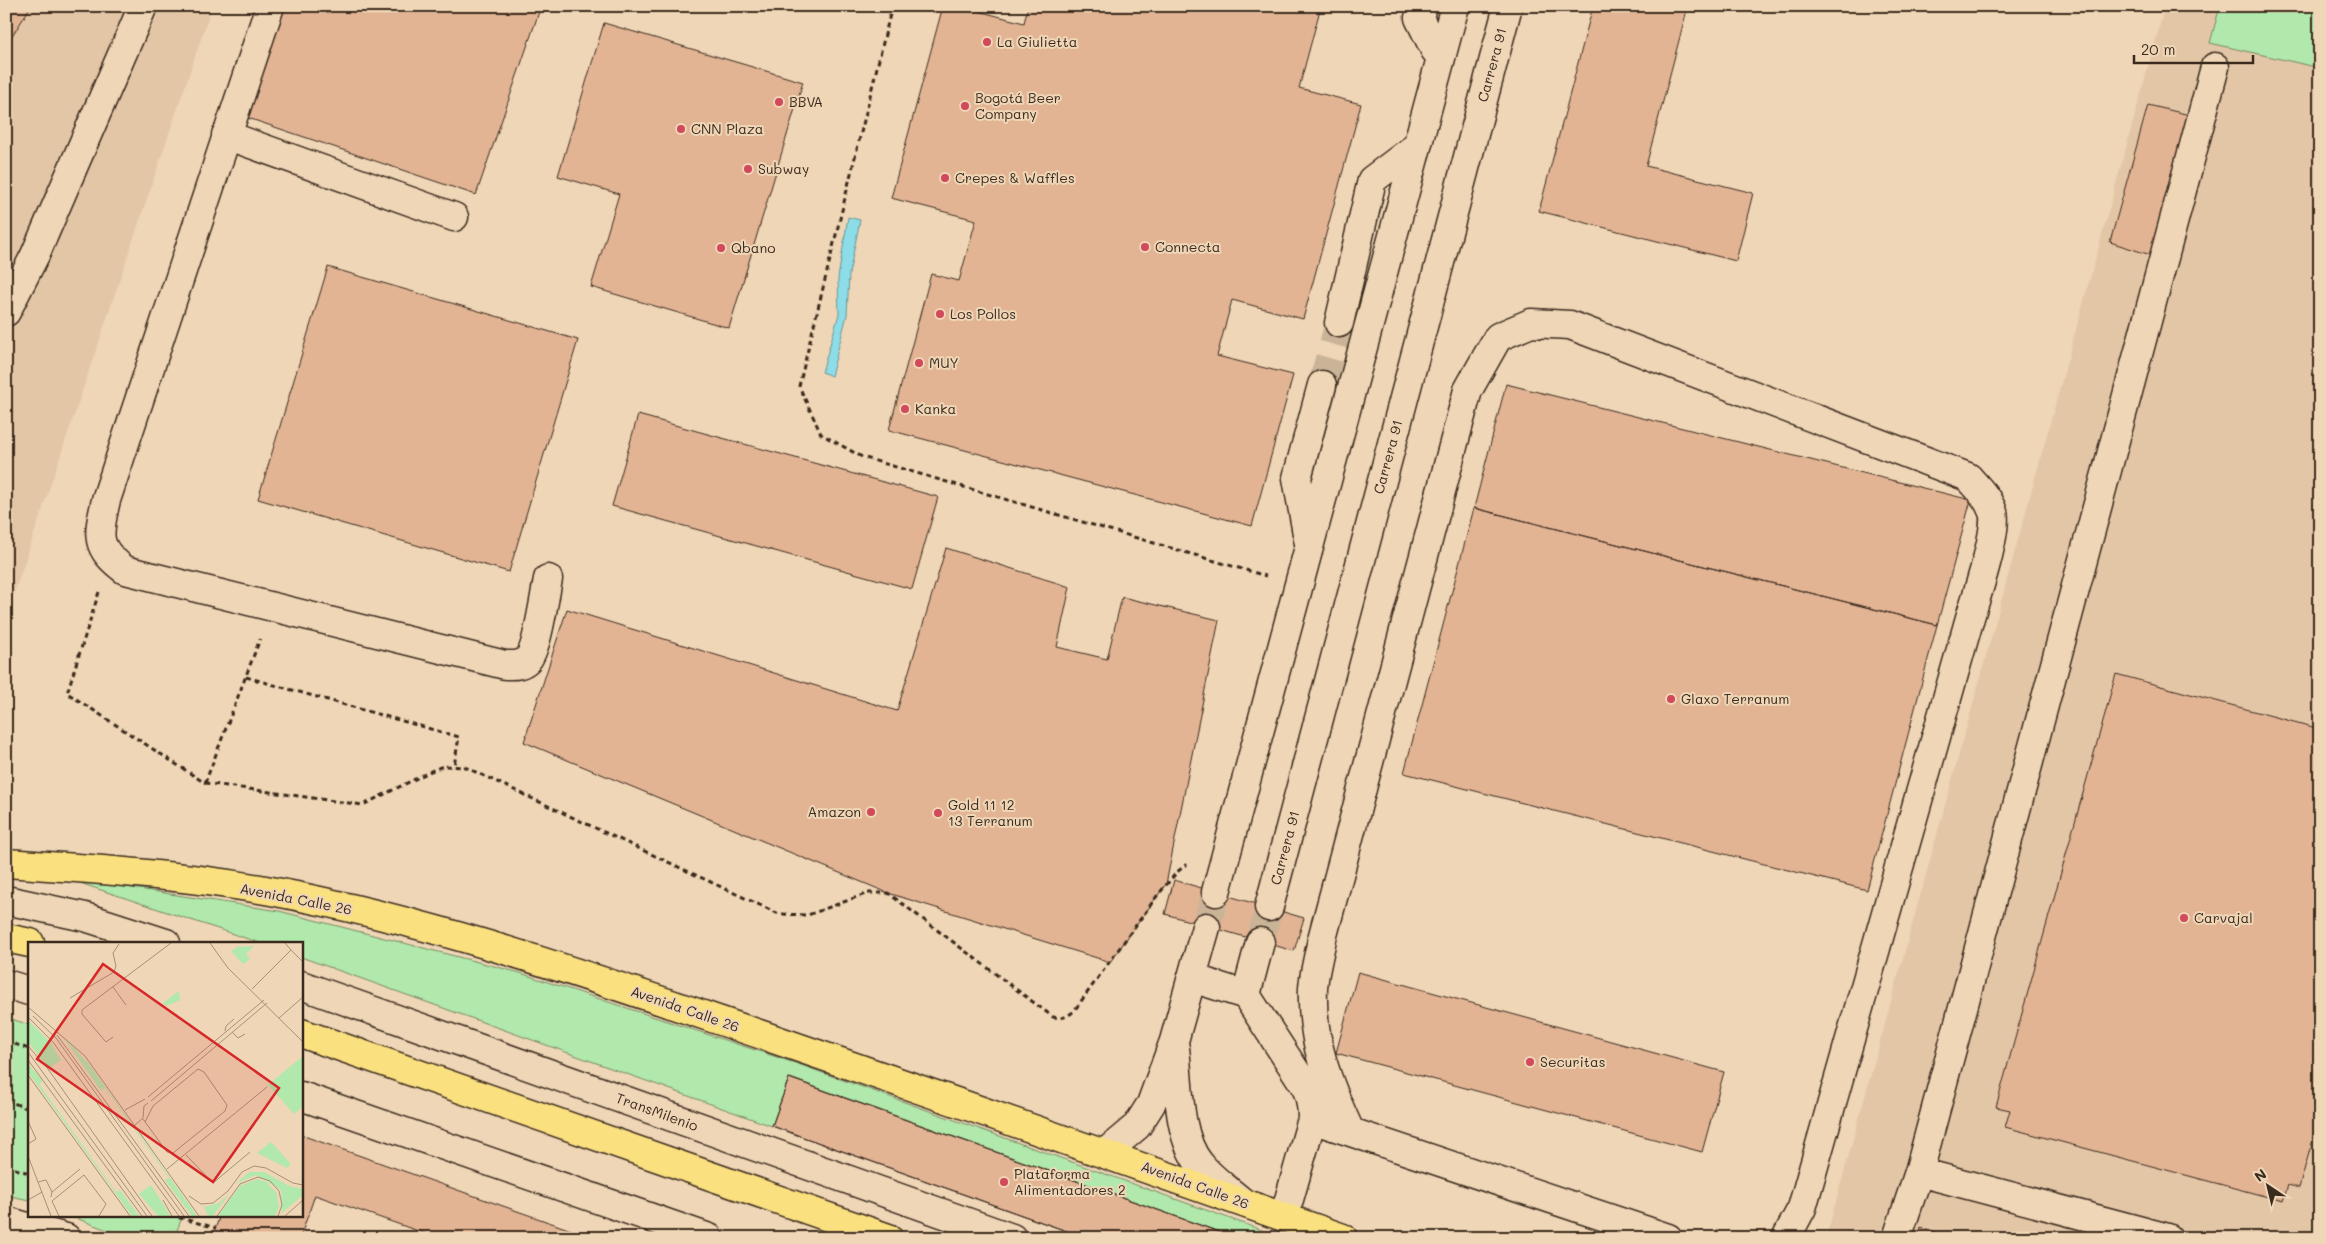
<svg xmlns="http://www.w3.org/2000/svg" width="2326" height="1244" viewBox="0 0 2326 1244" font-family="Mali,sans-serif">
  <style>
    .built { fill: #e3c6a6 }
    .green { fill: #b1e8ab; stroke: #768964 }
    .water { fill: #8ddde8; stroke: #6c9597 }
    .building { fill: #e2b494; stroke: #3b2a1e }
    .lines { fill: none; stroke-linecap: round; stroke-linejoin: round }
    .minor-tunnel { stroke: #cab498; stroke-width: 28; stroke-dasharray: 28 14; stroke-linecap: butt }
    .minor-casing { stroke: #3b2a1e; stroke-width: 31 }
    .major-casing { stroke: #3b2a1e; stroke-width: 31 }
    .path { stroke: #3b2a1e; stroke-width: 3; stroke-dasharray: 5 4; stroke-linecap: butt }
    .minor { stroke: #eed6b6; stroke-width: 28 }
    .major { stroke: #fbe080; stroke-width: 28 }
    .poi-dot { fill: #d1495b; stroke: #eed6b6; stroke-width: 2 }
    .labels { text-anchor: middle; stroke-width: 4; stroke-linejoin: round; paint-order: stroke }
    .poi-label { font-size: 14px; fill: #3b2a1e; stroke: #eed6b6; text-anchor: start }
    .street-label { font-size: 14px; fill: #3b2a1e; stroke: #eed6b6 }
    .inset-road { fill: none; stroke: #a69179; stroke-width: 1 }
    .view { fill: #d62828; fill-opacity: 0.15; stroke: #d62828; stroke-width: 2.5 }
    .inset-edge { fill: none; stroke: #3b2a1e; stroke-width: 2.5 }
  </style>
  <rect width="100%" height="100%" fill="#eed6b6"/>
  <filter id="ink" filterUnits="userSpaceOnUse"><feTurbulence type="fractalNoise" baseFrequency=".02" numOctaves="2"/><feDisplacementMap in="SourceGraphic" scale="10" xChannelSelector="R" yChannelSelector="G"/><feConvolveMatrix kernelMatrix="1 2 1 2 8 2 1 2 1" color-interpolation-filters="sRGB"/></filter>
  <g filter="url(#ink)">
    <!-- built -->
    <path class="built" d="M 6,6 L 212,6 L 6,617 Z
      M 2165,6 L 2320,6 L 2320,1238 L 1826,1238 Z"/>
    <!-- green -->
    <path class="green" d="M 2220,6 L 2320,6 L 2320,68 L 2210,43 Z
      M 62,877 L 279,911 L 517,972 L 801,1065 L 1284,1238 L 1236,1238 L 790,1078 L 772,1126 L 301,957 L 301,943 L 260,943 Z
      M 6,1017 L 29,1025 L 29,1200 L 6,1195 Z
      M 68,1215 L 183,1215 L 174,1238 L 128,1238 Z"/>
    <!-- water -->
    <path class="water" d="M 848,217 L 860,220 L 849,274 L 847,315 L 831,376 L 822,372 L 839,314 L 838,278 Z"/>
    <!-- building -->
    <path class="building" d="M 6,6 L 31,6 L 6,46 Z
      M 284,6 L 541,6 L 476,195 L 245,117 Z
      M 943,6 L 959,6 L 1024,23 L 1028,6 L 1321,6 L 1299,88 L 1361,104 L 1303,319 L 1232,300 L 1217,356 L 1293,375 L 1252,526 L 889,430 L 931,274 L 959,281 L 976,220 L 891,198 Z
      M 1593,6 L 1688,6 L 1646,166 L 1753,193 L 1736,261 L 1539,211 Z
      M 604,23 L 803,82 L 729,328 L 591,287 L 619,194 L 558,176 Z
      M 2148,105 L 2194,116 L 2160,258 L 2110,242 Z
      M 328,267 L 578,340 L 509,572 L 258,499 Z
      M 1506,384 L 1971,500 L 1937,625 L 1474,508 Z
      M 638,415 L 938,497 L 912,589 L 612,506 Z
      M 1474,508 L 1937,625 L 1867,890 L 1404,773 Z
      M 946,548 L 1070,587 L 1057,647 L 1107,659 L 1122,597 L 1219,620 L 1166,884 L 1110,962 L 888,893 L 524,742 L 567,609 L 897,711 Z
      M 2116,674 L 2320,729 L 2320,1114 L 2299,1188 L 2288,1185 L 2283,1201 L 2005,1127 L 2010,1110 L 1996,1107 Z
      M 1174,880 L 1304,918 L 1294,951 L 1165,914 Z
      M 1358,972 L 1724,1072 L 1702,1152 L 1336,1053 Z
      M 789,1078 L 1236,1238 L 1086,1238 L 772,1126 Z
      M 789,1078 L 1236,1238 L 1086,1238 L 772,1126 Z
      M 301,1135 L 594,1238 L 438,1238 L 315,1195 L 300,1238 L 212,1238 L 220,1215 L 301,1215 Z
      M 1921,1227 L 1954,1238 L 1918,1238 Z"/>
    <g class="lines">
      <!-- minor-tunnel -->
      <path class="minor-tunnel" d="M 1322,385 L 1339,323
        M 1206,927 L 1216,892
        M 1260,942 L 1269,907"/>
      <!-- minor casing -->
      <g class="minor-casing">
        <path id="minor" d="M 270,6 L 106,500 C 98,535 94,547 125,570 L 505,665 C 514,665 520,666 527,660 C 537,651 545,594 548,579
          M 1422,6 L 1419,18 L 1435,50 L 1441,56
          M 226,135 L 454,217
          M 6,312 L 35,255 L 143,6
          M 1339,323 L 1372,180 L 1417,146
          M 1308,539 L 1297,478 L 1322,385
          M 1216,892 L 1455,6
          M 6,900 L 85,917 L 166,943
          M 1269,907 L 1508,6
          M 1260,942 L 1246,995 L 1304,1084 C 1311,1095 1312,1106 1312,1119 L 1284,1217
          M 1192,978 L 1246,995
          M 6,984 L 29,991
          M 301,985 L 1012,1238
          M 1175,1048 C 1179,1082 1177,1137 1200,1164 C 1211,1178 1227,1189 1241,1201
          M 301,1096 L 709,1238
          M 1312,1119 L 1668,1238
          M 1350,1131 C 1328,1084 1311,1041 1313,988 C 1314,972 1319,955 1322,939 L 1468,390 L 1498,337 L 1531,323 L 1570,325 L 1968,477 C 1978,488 1988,498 1993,512 C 1999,527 1977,595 1971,614 L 1802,1208 L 1786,1238
          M 1105,1153 L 1137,1126 L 1151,1104 L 1174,1041 L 1206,927
          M 1919,1172 L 2168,1238
          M 6,1221 L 66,1238
          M 1897,1238 L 1919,1172 L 2215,67"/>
      </g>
      <!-- major casing -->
      <g class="major-casing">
        <path id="major" d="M 6,863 C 95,869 184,875 271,891 C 441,923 605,982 768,1037 C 960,1103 1152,1170 1343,1238
          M 6,938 L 30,943
          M 301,1033 L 888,1238"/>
      </g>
      <!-- path -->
      <path class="path" d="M 892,6 L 799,386 L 821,434 L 862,457 L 1266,576
        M 99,592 L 67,693 L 205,783 L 363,805 L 431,771 L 443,766 L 465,767 L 779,914 L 808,915 L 868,893 L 888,893 L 1053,1017 C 1062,1019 1067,1017 1074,1011 L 1157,896 L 1177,872 L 1187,864
        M 246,677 L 459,737 L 454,766
        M 205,783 L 260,639
        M 6,1041 L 29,1049
        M 6,1100 L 29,1109
        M 6,1166 L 29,1173
        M 170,1215 L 216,1228"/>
      <!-- minor -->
      <use href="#minor" class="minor"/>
      <!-- major -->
      <use href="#major" class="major"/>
    </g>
  </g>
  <!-- markers -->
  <g class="poi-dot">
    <circle cx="987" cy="42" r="5"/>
    <circle cx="779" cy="102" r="5"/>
    <circle cx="965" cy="106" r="5"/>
    <circle cx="681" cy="129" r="5"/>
    <circle cx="748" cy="169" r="5"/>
    <circle cx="945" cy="178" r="5"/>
    <circle cx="1145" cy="247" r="5"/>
    <circle cx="721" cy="248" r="5"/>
    <circle cx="940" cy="314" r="5"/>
    <circle cx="919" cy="363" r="5"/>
    <circle cx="905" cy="409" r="5"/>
    <circle cx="1671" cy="699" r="5"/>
    <circle cx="871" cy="812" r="5"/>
    <circle cx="938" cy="813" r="5"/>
    <circle cx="2184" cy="918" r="5"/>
    <circle cx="1530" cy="1062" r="5"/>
    <circle cx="1004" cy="1182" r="5"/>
  </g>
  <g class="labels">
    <!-- poi labels -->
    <g class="poi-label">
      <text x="997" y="47">La Giulietta</text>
      <text x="975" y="103">Bogotá Beer<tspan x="975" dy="16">Company</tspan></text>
      <text x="789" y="107">BBVA</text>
      <text x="691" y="134">CNN Plaza</text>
      <text x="758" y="174">Subway</text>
      <text x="955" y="183">Crepes &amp; Waffles</text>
      <text x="1155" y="252">Connecta</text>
      <text x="731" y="253">Qbano</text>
      <text x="950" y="319">Los Pollos</text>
      <text x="929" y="368">MUY</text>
      <text x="915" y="414">Kanka</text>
      <text x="1681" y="704">Glaxo Terranum</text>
      <text x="948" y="810">Gold 11 12<tspan x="948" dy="16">13 Terranum</tspan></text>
      <text x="861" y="817" text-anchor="end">Amazon</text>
      <text x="2194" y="923">Carvajal</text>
      <text x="1540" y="1067">Securitas</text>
      <text x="1014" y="1179">Plataforma<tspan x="1014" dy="16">Alimentadores 2</tspan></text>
    </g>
    <!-- street labels -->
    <g class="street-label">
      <text transform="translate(1492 65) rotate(-75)" y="5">Carrera 91</text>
      <text transform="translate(1388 457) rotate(-75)" y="5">Carrera 91</text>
      <text transform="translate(1285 848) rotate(-75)" y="5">Carrera 91</text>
      <text transform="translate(296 899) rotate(11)" y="5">Avenida Calle 26</text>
      <text transform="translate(685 1009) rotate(19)" y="5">Avenida Calle 26</text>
      <text transform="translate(657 1112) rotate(20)" y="5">TransMilenio</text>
      <text transform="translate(1195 1185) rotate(20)" y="5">Avenida Calle 26</text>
    </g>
  </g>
  <!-- overview -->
  <g transform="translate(28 942)">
    <rect width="275" height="275" fill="#eed6b6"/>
    <path d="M 226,4 L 218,12 L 222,17 L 215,22 L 203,9 L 209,5 ZM 151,49 L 152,58 L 138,64 L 135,61 ZM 0,78 L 22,100 L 33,118 L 21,126 L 0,100 ZM 33,92 L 62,123 L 169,274 L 164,274 L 137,238 L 141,236 L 77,146 L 73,149 ZM 275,114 L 275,164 L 266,172 L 240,143 ZM 0,122 L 15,139 L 11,142 L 88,250 L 92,248 L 111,274 L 104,274 L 0,130 ZM 243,200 L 263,222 L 259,226 L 229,211 ZM 221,230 L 236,230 L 261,244 L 275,247 L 275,253 L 254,271 L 253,248 L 228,233 L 208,242 ZM 229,237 L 238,240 L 248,250 L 251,265 L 247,274 L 190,274 L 212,244 ZM 123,243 L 135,262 L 142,274 L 130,274 L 111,252 ZM 201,252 L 185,274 L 180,274 L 176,265 L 191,261 Z" fill="#b1e8ab"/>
    <path class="inset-road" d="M 182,1 L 200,26 L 275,100M 263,8 L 275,20M 85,45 L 98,63M 224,47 L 263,8 L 257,1M 42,56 L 86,30 L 88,24 L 85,11 L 91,2M 0,65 L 57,114 L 171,274M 5,74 L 28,96 L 156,274M 0,75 L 25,100 L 151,274M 251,76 L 275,55M 197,89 L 198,84 L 206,77M 204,90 L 210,96 L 217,92M 29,93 L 161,274M 85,95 L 78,100 L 54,72 L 54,68 L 143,1M 0,104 L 20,127 L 124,274M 0,110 L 119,274M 0,118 L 114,274M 0,133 L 102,274M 120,155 L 236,58M 123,159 L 239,61M 97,168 L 117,157M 115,177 L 139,210 L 145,211 L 197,169 L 199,163 L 176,130 L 170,127 L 125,164 L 117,180M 0,179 L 8,197 L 0,202M 107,183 L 115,176 L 116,164 L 120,161M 158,213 L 185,241 L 222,210M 0,214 L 23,274M 139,227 L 239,145M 10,240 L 18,238 L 24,250M 161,254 L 173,262 L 185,261 L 200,249 L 214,230 L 226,224 L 238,226 L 265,241 L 275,243M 23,255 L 24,250 L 52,227M 0,258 L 14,250M 135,258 L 144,274M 31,274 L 24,259 L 56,233 L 78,262 L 71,274M 189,274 L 212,242 L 230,235 L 242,239 L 251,249 L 254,263 L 250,274M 257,274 L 275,258"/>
    <path class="view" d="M 75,22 L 251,146 L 185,240 L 9,117 Z"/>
    <rect width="275" height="275" class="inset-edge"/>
  </g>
  <!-- margin -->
  <rect width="2326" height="1244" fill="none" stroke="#eed6b6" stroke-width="25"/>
  <rect x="12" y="12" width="2301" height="1219" fill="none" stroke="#3b2a1e" stroke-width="2" filter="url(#ink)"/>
  <!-- north arrow -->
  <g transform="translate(2268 1186) rotate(325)" stroke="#eed6b6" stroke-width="4" paint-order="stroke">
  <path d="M0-4L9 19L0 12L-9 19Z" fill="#3b2a1e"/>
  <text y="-8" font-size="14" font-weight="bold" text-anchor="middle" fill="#3b2a1e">N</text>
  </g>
  <!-- scale -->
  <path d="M2134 55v8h119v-8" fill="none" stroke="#3b2a1e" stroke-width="2.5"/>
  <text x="2141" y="55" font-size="15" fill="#3b2a1e" stroke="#eed6b6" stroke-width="4" paint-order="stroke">20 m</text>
</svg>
